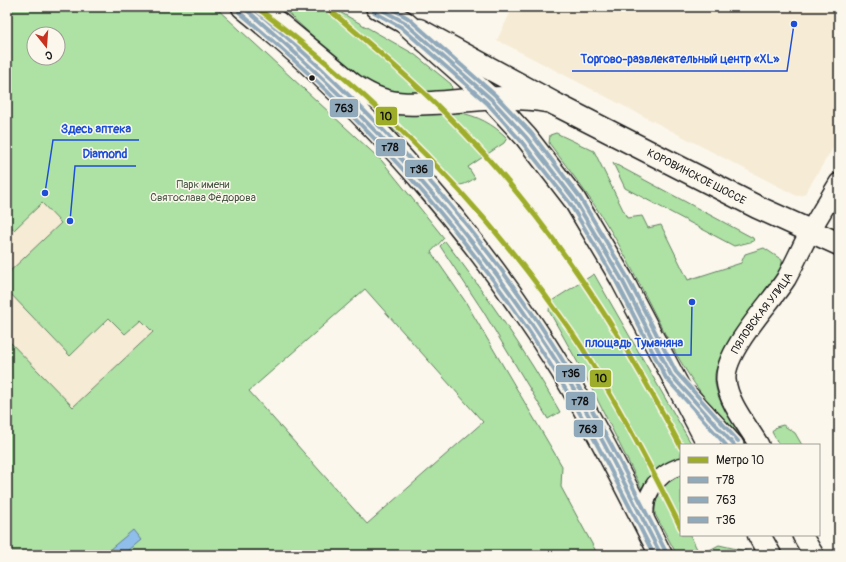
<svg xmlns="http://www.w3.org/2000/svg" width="846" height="562" viewBox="0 0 846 562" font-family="Pangolin,sans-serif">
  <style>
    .built { fill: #f6ebd5 }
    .green { fill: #ade2a4; stroke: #647f60; fill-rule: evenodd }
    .water { fill: #8fbeea; stroke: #617d98 }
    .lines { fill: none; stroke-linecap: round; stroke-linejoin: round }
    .minor-casing { stroke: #1c1c1c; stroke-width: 19 }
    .tertiary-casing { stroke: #1c1c1c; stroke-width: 22 }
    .secondary-casing { stroke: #1c1c1c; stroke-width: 25 }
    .primary-casing { stroke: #1c1c1c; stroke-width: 25 }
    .minor { stroke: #fbf7ec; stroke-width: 16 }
    .tertiary { stroke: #fbf7ec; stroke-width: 19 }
    .secondary { stroke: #fbf7ec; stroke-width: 22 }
    .primary { stroke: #fbf7ec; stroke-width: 22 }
    .bus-1-casing { stroke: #fbf7ec; stroke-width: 7 }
    .bus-2-casing { stroke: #fbf7ec; stroke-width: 7 }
    .bus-3-casing { stroke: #fbf7ec; stroke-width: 7 }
    .bus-1 { stroke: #90a9bb; stroke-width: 4 }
    .bus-2 { stroke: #90a9bb; stroke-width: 4 }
    .bus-3 { stroke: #90a9bb; stroke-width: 4 }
    .metro-1-casing { stroke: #fbf7ec; stroke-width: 8 }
    .metro-1 { stroke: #9ead29; stroke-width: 5 }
    .bus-dot { fill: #1c1c1c; stroke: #fbf7ec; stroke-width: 1.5 }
    .labels { text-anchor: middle; stroke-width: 3; stroke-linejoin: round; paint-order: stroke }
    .street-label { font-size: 11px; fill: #1c1c1c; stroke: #fbf7ec }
    .park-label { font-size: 11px; fill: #485745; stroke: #fbf7ec }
    .leader { fill: none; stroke: #1d4ed8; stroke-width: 1.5 }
    .callout-dot { fill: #1d4ed8; stroke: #fbf7ec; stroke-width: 1.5 }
    .callout-label { font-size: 12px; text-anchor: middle; font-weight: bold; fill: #1d4ed8; stroke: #fbf7ec; stroke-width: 3; stroke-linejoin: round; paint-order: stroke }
    .line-badge { stroke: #fbf7ec; stroke-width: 1.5 }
    .pale-badge-label { font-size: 11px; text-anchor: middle; font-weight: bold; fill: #111 }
  </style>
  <rect width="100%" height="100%" fill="#fbf7ec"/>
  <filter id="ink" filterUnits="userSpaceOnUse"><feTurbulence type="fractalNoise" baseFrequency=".025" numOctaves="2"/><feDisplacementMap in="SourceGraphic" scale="8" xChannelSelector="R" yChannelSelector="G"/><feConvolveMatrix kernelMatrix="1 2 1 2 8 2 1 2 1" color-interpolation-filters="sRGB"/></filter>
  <g filter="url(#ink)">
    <!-- built -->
    <path class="built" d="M 513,7 L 839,7 L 839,138 L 804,195 L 797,196 L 497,40 Z
      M 42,203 L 61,223 L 7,274 L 7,222 L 14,230 Z
      M 7,290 L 70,356 L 110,318 L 141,320 L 153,332 L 73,407 L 7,339 Z"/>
    <!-- green -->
    <path class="green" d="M 7,7 L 215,7 L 382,161 L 444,238 L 431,252 L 465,301 L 562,466 L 561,487 L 598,555 L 7,555 L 7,339 L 73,407 L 153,332 L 141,320 L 125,334 L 109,318 L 70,356 L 7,290 L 7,274 L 61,223 L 42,203 L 14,230 L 7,222 ZM 34,34 L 58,34 L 58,58 L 34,58 ZM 365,289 L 483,422 L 367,524 L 249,391 Z
      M 281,7 L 331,7 L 414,54 L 451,84 L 452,89 L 446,92 L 395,95 L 364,83 Z
      M 457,112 C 478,116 493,124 507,138 L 504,143 L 468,167 L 475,178 C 469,182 462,187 455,184 C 436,177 427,155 412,143 C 404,137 394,134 391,125 L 393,118 L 400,114 Z
      M 556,133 L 594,151 L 627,218 L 642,216 L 648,228 L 661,225 L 688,280 L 741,263 L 745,254 L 764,248 L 782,260 L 782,266 L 779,277 C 765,296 717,353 715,374 C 713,395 729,418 740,436 C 684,388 655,309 619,245 C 599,209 574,176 549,143 L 550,135 Z
      M 613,163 L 753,238 L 754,241 L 734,246 L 625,188 Z
      M 445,241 C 488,297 525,350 560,412 L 548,419 L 483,311 L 440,246 Z
      M 594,274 L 692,445 L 681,445 L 681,459 L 643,491 L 588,381 L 549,311 L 550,302 Z
      M 783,425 L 795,433 L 802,445 L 779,445 L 772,432 L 776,427 Z
      M 681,475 L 681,535 L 690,535 L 700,555 L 677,555 L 655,514 C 654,495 664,482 681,475 Z
      M 719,545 L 750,552 L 752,555 L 700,555 Z"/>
    <!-- water -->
    <path class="water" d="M 133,530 L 141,540 L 123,555 L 103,555 Z"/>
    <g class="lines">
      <!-- minor casing -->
      <g class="minor-casing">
        <path id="minor" d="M 646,523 C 642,497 655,474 681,466"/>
      </g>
      <!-- tertiary casing -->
      <g class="tertiary-casing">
        <g id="tertiary">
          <path d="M 689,396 L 734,445"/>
          <path id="s1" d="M 759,445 C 748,426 728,403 726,380 C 724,351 770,304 786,279 C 795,263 802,246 811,230 C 820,214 830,198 839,183"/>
          <path d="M 802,535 L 814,555"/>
        </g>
      </g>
      <!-- secondary casing -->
      <g class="secondary-casing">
        <g id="secondary">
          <path d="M 255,9 L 268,15 L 353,85 C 362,91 370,96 380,99 C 397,105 415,104 432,103 C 469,101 509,94 546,101"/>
          <path id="s2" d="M 419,30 L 557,105 L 757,207 L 839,244"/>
        </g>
      </g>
      <!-- primary casing -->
      <g class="primary-casing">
        <path id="primary" d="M 243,7 C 368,108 477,234 562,371 C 598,430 629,493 661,555
          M 377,7 L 404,22 L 491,99 L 526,137 L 574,199 L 621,278 L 709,445
          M 759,535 L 770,555"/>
      </g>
      <!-- minor -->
      <use href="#minor" class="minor"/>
      <!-- tertiary -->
      <use href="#tertiary" class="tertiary"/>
      <!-- secondary -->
      <use href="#secondary" class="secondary"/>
      <!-- primary -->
      <use href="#primary" class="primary"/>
      <!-- bus-1 casing -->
      <g class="bus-1-casing">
        <path id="bus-1" d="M 243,7 C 369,114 474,230 562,370 C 599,430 629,493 661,555
          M 377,7 L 404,22 L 491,99 L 526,137 L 574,199 L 621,278 L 671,375 L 734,445"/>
      </g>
      <!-- bus-2 casing -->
      <g class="bus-2-casing">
        <path id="bus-2" d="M 239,12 C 363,116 472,236 557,375 C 593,433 623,494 654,555
          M 374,12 L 401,27 L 487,103 L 521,141 L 569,202 L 616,281 L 666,378 L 726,445"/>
      </g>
      <!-- bus-3 casing -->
      <g class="bus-3-casing">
        <path id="bus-3" d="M 252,7 C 375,111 484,231 568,369 C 604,428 635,491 666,552
          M 389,7 L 408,18 L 495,95 L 531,133 L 579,196 L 626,275 L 676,372 L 738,441"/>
      </g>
      <!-- bus-1 -->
      <use href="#bus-1" class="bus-1"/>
      <!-- bus-2 -->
      <use href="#bus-2" class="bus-2"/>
      <!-- bus-3 -->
      <use href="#bus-3" class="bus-3"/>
      <!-- metro-1 casing -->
      <g class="metro-1-casing">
        <path id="metro-1" d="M 256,7 C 367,90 463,183 545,295 C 559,315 574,334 586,354 C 621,410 652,469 681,528
          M 326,7 C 368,42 409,77 447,115 C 544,212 618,327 681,447"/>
      </g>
      <!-- metro-1 -->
      <use href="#metro-1" class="metro-1"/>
    </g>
  </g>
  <!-- markers -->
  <circle class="bus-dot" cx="312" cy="78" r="3.5"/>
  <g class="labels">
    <!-- street labels -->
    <g class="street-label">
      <text dy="4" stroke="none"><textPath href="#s2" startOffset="314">КОРОВИНСКОЕ ШОССЕ</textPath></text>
      <text dy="4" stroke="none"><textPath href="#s1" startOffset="151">ПЯЛОВСКАЯ УЛИЦА</textPath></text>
    </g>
    <!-- park labels -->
    <g class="park-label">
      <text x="203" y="188">Парк имени<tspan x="203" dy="13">Святослава Фёдорова</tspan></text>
    </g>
  </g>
  <!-- callouts -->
  <path class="leader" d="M794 24L787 71H572M45 193L53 140H139M70 221L75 166H136M692 302L691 355H577"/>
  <g class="callout-dot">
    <circle cx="794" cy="24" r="4"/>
    <circle cx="45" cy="193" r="4"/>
    <circle cx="70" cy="221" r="4"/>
    <circle cx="692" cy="302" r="4"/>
  </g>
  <g class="callout-label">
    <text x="680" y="63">Торгово-развлекательный центр «XL»</text>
    <text x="96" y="133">Здесь аптека</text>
    <text x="105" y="158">Diamond</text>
    <text x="634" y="347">площадь Туманяна</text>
  </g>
  <g class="line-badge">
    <rect x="329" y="98" width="30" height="20" rx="4" fill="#90a9bb"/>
    <rect x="375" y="106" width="23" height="20" rx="4" fill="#9ead29"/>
    <rect x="375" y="138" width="31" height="19" rx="4" fill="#90a9bb"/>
    <rect x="404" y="159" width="30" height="19" rx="4" fill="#90a9bb"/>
    <rect x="555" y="364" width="31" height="19" rx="4" fill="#90a9bb"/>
    <rect x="589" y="369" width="23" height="19" rx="4" fill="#9ead29"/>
    <rect x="565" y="391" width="31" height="20" rx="4" fill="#90a9bb"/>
    <rect x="573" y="419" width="31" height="19" rx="4" fill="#90a9bb"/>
  </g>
  <g class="pale-badge-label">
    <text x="344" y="112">763</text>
    <text x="386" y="120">10</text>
    <text x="390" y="151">т78</text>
    <text x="419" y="173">т36</text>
    <text x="571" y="377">т36</text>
    <text x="601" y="382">10</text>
    <text x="580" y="405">т78</text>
    <text x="588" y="433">763</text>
  </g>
  <!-- margin -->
  <rect width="846" height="562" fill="none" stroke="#fbf7ec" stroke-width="24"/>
  <rect x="12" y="12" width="822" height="538" fill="none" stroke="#1c1c1c" stroke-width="1.5" filter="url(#ink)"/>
  <!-- legend -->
  <rect x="680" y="444" width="140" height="92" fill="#fbf7ec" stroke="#a29f99"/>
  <rect x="688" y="457" width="20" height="6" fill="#9ead29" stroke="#a29f99"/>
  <text x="716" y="464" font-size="12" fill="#1c1c1c">Метро 10</text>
  <rect x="688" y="477" width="20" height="6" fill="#90a9bb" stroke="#a29f99"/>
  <text x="716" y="484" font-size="12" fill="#1c1c1c">т78</text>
  <rect x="688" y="497" width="20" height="6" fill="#90a9bb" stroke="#a29f99"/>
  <text x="716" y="504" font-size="12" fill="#1c1c1c">763</text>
  <rect x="688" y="517" width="20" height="6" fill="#90a9bb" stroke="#a29f99"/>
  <text x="716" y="524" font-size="12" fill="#1c1c1c">т36</text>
  <!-- north arrow -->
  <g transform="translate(46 46) rotate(163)"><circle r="19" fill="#fbf7ec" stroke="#a29f99"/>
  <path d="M0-3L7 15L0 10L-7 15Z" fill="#c8321e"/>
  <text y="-6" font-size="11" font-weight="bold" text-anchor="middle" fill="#1c1c1c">С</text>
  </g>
</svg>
